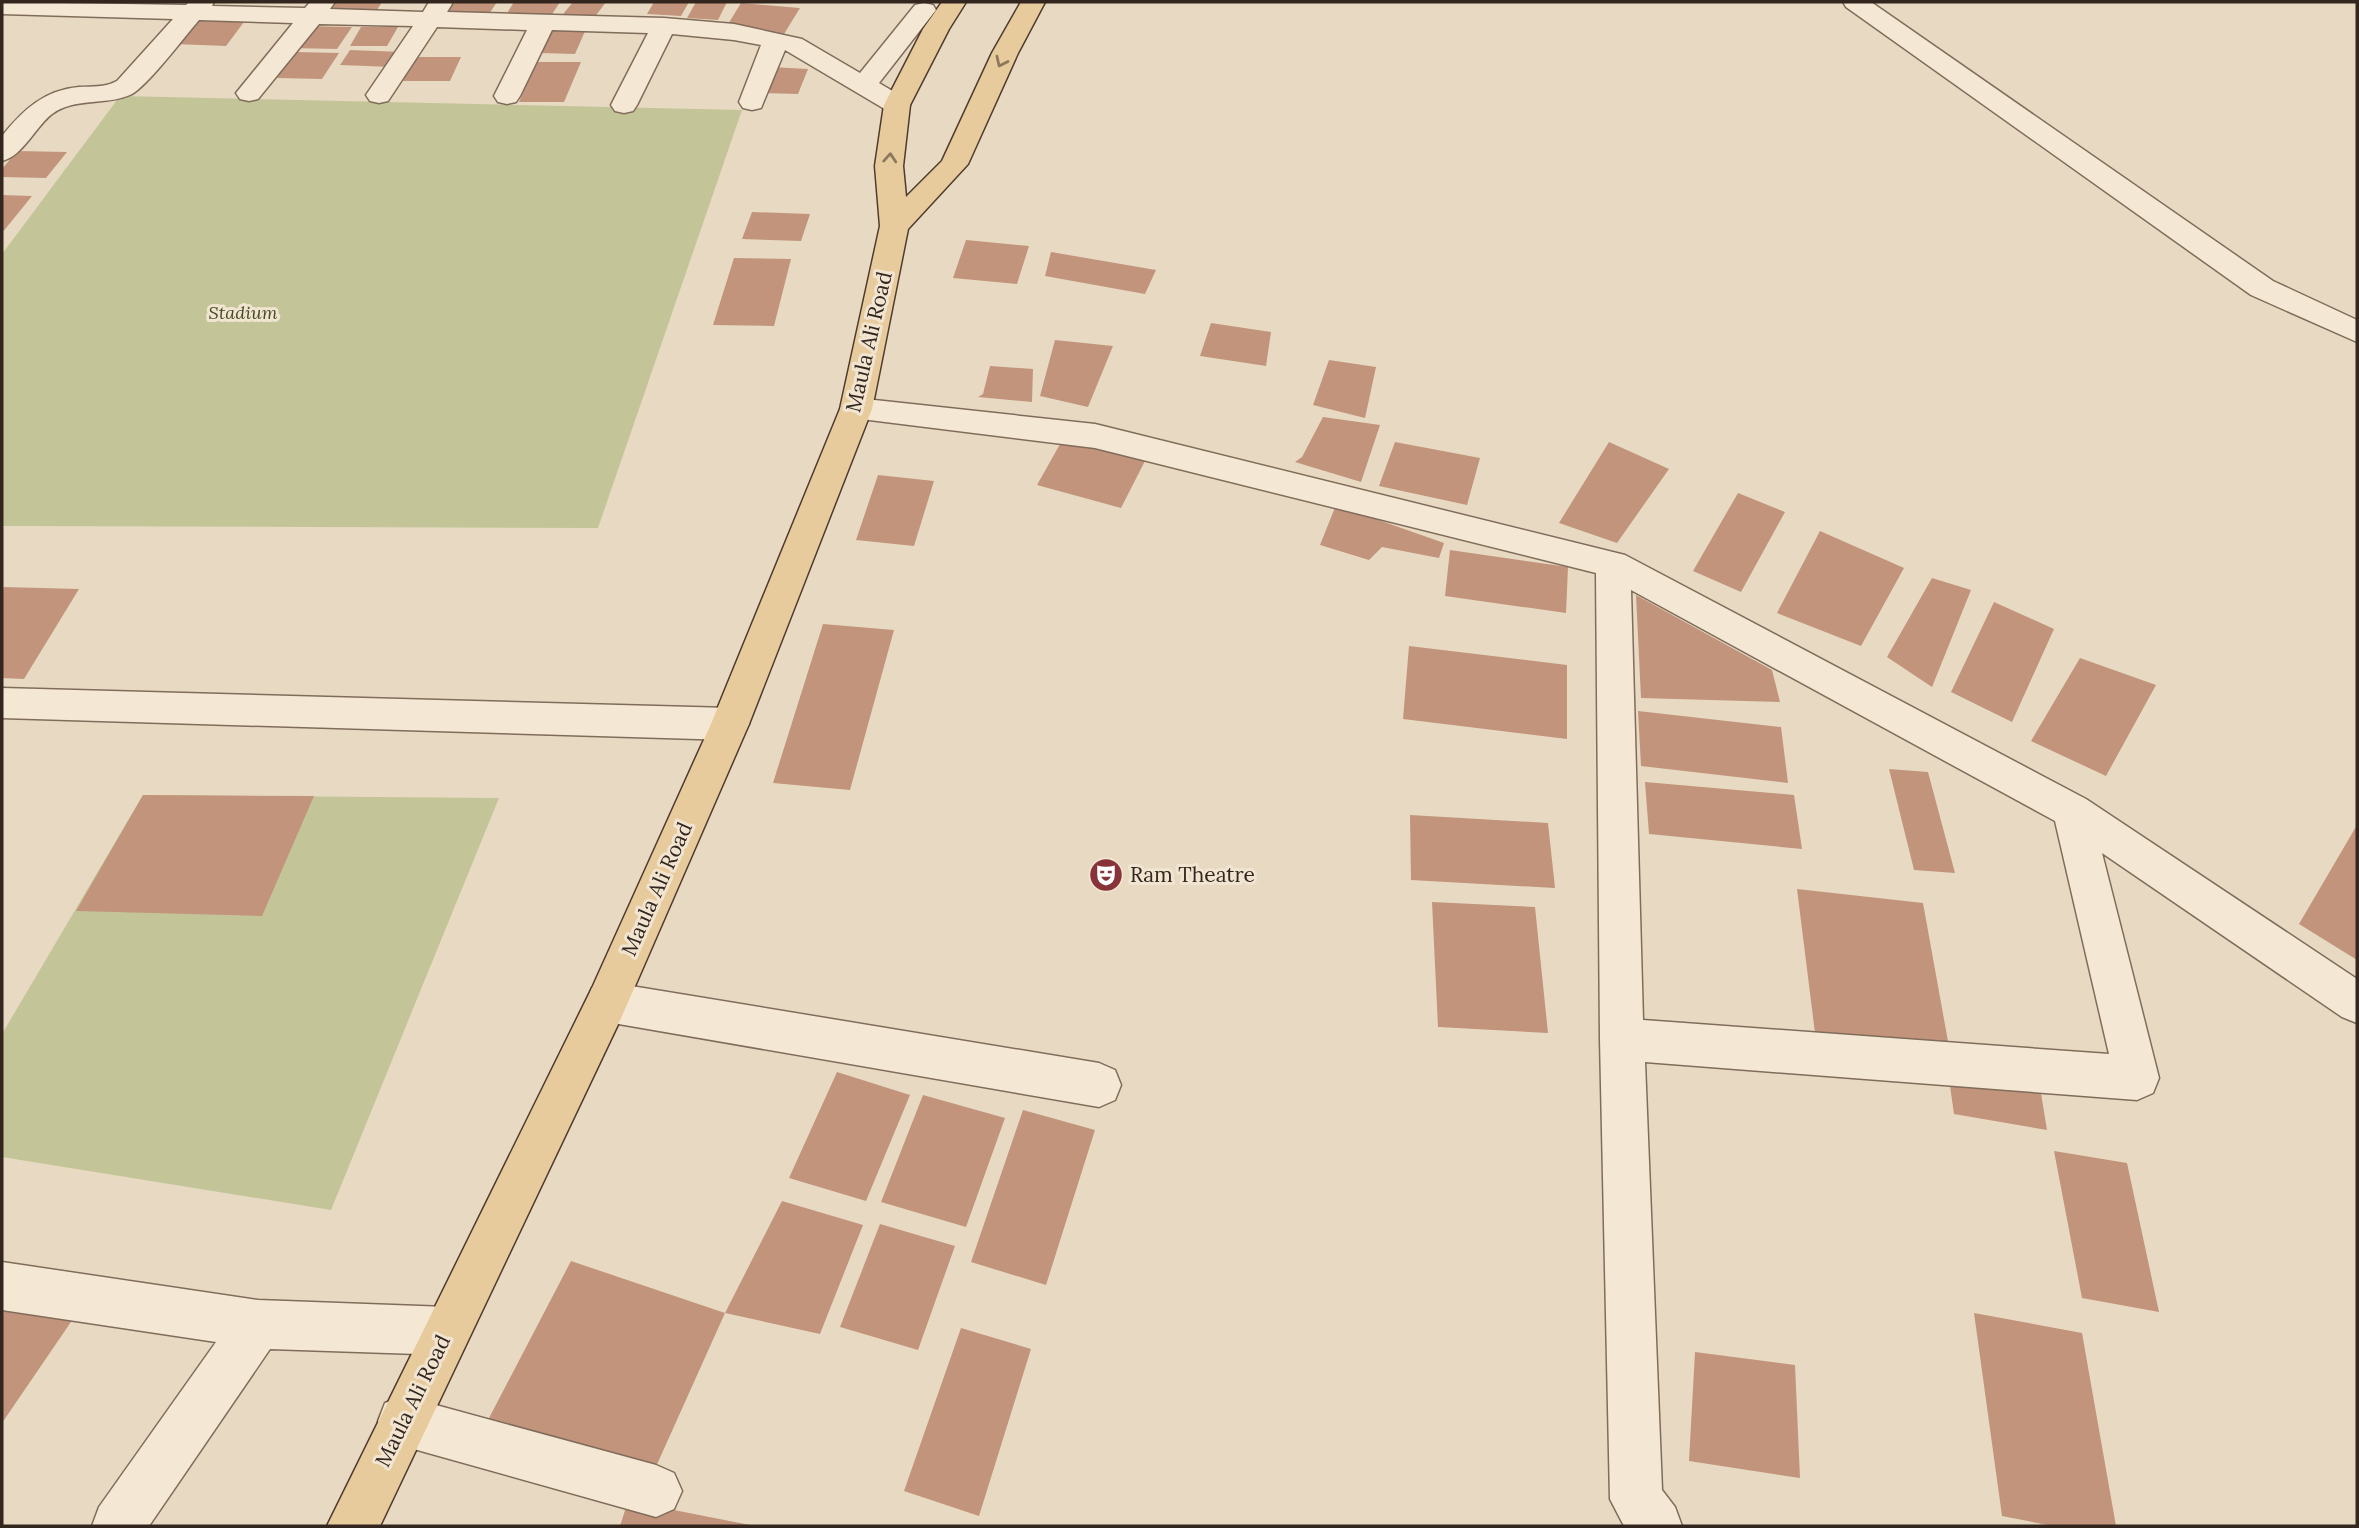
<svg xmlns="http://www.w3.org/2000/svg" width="2359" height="1528" viewBox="0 0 2359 1528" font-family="Lora,serif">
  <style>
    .green { fill: #c3c598 }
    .building { fill: #c2947c }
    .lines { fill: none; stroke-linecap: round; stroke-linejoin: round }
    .minor-casing { stroke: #806c5b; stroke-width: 3 }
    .primary-casing { stroke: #4e3b2f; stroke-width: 3 }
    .minor { fill: #f4e8d4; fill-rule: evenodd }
    .primary { fill: #e8cb9d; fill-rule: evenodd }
    .oneway { stroke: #8d785e }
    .labels { text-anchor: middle; stroke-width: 6; stroke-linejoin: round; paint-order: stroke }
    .far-park-label { font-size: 18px; font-style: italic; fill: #454c27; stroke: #f1e5d1 }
    .street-label { font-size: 21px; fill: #32261e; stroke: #f1e5d1 }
    .poi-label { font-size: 21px; fill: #32261e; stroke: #f1e5d1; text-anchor: start }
  </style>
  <rect width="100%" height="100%" fill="#e8dac2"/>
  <!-- green -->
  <path class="green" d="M 120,96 L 742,110 L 598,528 L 2,526 L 2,254 Z
    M 143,795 L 499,798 L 331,1210 L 2,1157 L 2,1034 Z"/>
  <!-- building -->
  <path class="building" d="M 330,2 L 382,2 L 377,10 L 325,8 Z
    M 452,2 L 497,2 L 489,14 L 445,12 Z
    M 514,2 L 560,2 L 549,19 L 504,18 Z
    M 573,2 L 606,2 L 591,22 L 559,19 Z
    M 654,2 L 689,2 L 681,16 L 647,14 Z
    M 696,2 L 727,2 L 718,20 L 687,18 Z
    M 741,3 L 800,8 L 784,34 L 725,29 Z
    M 195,21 L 244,22 L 226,46 L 175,44 Z
    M 305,26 L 352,27 L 337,49 L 290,48 Z
    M 361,27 L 398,27 L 387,46 L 350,46 Z
    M 551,29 L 586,29 L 575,54 L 539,53 Z
    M 350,50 L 402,52 L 392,67 L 340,65 Z
    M 295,52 L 339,53 L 322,79 L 277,78 Z
    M 407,57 L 461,57 L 450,81 L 394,81 Z
    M 537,62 L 581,62 L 564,102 L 519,102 Z
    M 770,67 L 808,69 L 798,94 L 758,93 Z
    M 17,151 L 67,152 L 46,178 L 2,177 L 2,169 Z
    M 2,195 L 32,196 L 2,233 Z
    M 752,212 L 810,214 L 801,241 L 742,239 Z
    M 966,240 L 1029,246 L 1017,284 L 953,278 Z
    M 1051,252 L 1156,270 L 1145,294 L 1045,276 Z
    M 734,258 L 791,259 L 774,326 L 713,325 Z
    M 1211,323 L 1271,332 L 1266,366 L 1200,356 Z
    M 1055,340 L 1113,346 L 1088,407 L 1040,396 Z
    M 1329,360 L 1376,367 L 1365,418 L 1313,405 Z
    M 990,366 L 1033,369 L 1032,402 L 978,397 L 983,394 Z
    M 1323,417 L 1380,425 L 1361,482 L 1295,462 L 1302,457 Z
    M 1064,437 L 1146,459 L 1121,508 L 1037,485 Z
    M 1395,442 L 1480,458 L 1467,505 L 1379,486 Z
    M 1609,442 L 1669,469 L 1617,543 L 1559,523 Z
    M 878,475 L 934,481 L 914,546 L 856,540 Z
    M 1738,493 L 1785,512 L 1741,592 L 1693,571 Z
    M 1336,505 L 1444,543 L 1439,558 L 1382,547 L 1369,560 L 1320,545 Z
    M 1820,531 L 1904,568 L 1861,646 L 1777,613 Z
    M 1450,550 L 1568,567 L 1566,613 L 1445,596 Z
    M 1932,578 L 1971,590 L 1932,687 L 1887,657 Z
    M 4,587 L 79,589 L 24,679 L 2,678 L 2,590 Z
    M 1636,595 L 1772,670 L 1780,702 L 1641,698 Z
    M 1994,602 L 2054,629 L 2012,722 L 1951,692 Z
    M 823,624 L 894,630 L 850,790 L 773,783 Z
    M 1409,646 L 1567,665 L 1567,739 L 1403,719 Z
    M 2080,658 L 2156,685 L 2106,776 L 2031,741 Z
    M 1638,711 L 1781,727 L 1788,783 L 1641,766 Z
    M 1889,769 L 1928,772 L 1955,873 L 1914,870 Z
    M 1645,782 L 1794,795 L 1802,849 L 1649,834 Z
    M 143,795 L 314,796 L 262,916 L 76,911 Z
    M 1410,815 L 1548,823 L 1555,888 L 1411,880 Z
    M 2357,825 L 2357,960 L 2299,924 Z
    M 1797,889 L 1923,903 L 1951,1058 L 1816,1041 Z
    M 1432,902 L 1535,907 L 1548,1033 L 1438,1027 Z
    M 837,1072 L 910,1095 L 866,1201 L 789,1178 Z
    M 1948,1072 L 2040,1087 L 2047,1130 L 1954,1114 Z
    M 923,1095 L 1005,1118 L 966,1227 L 881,1202 Z
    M 1023,1110 L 1095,1130 L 1046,1285 L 971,1262 Z
    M 2054,1151 L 2127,1163 L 2159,1312 L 2082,1298 Z
    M 782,1201 L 863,1225 L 820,1334 L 725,1313 L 650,1480 L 488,1420 L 571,1261 L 725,1313 Z
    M 880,1224 L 955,1246 L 918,1350 L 840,1327 Z
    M 2,1295 L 73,1319 L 2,1423 Z
    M 1974,1313 L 2082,1333 L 2116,1526 L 2053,1526 L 2002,1516 Z
    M 961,1328 L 1031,1349 L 979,1516 L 904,1491 Z
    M 1695,1352 L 1795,1365 L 1800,1478 L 1689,1461 Z
    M 628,1501 L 750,1525 L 750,1526 L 620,1526 Z"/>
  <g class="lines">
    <!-- minor casing -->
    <g class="minor-casing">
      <path id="minor" d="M 2,2 L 186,5 L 189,2 L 214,2 L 212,6 L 305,8 L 310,2 L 335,2 L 330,9 L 423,12 L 429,2 L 451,2 L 452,4 L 447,12 L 664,18 L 734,24 L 802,39 L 860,73 L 915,5 L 924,3 L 933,5 L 936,10 L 879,83 L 906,99 L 910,105 L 906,111 L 897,113 L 888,111 L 785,50 L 761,108 L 752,110 L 743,108 L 739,102 L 761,45 L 734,40 L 672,34 L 637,105 L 633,111 L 624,113 L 615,111 L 611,105 L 648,33 L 552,30 L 520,96 L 516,102 L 507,104 L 498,102 L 494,96 L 527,30 L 437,27 L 388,101 L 379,103 L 370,101 L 366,95 L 413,26 L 319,24 L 258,99 L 249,101 L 240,99 L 236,93 L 293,23 L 199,20 C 185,36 146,88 130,95 C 104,106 75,97 52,114 C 35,127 23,156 2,161 L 2,136 C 23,110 44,90 79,87 C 92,86 104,88 117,81 L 173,19 L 2,14 Z
        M 1843,2 L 1871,2 L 2273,281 L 2357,320 L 2357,342 L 2251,295 L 1846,7 Z
        M 856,398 L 1095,424 L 1625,555 L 2086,799 L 2357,979 L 2357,1023 L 2342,1017 L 2102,853 L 2159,1078 L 2153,1093 L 2137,1100 L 1645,1062 L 1662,1490 L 1675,1507 L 1682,1526 L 1624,1526 L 1610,1499 L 1600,1039 L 1596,573 L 1095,448 L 845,417 L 840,409 L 845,401 ZM 1631,590 L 2055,821 L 2109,1054 L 1643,1020 Z
        M 2,688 L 730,708 L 743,713 L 749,724 L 743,735 L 730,740 L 2,718 Z
        M 607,982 L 1099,1063 L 1115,1070 L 1121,1085 L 1115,1100 L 1099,1107 L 607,1022 L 592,1016 L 586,1002 L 592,988 Z
        M 2,1262 L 258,1300 L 447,1307 L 464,1314 L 471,1331 L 464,1348 L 447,1355 L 270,1349 L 149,1526 L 92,1526 L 99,1507 L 216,1342 L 2,1310 Z
        M 403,1396 L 656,1465 L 674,1473 L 682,1491 L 674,1509 L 656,1517 L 403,1446 L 385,1439 L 378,1421 L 385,1403 Z"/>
    </g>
    <!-- primary casing -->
    <g class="primary-casing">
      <path id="primary" d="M 942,2 L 966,2 L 949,29 L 910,105 L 903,166 L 906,197 L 942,161 L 992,53 L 1021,2 L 1045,2 L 1018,53 L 968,164 L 908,229 L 872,409 L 749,724 L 622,1016 L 380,1526 L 327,1526 L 592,988 L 711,724 L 840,409 L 880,226 L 875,166 L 884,105 L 923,29 Z"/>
    </g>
    <!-- minor -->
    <use href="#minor" class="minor"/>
    <!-- primary -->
    <use href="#primary" class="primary"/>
  </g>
  <!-- one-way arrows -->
  <defs><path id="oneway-chevron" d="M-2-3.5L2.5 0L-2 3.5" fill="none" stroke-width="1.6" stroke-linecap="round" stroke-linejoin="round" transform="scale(1.75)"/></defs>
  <g class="oneway">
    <use href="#oneway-chevron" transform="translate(1001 62) rotate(115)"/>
    <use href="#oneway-chevron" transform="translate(890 158) rotate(-86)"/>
  </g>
  <!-- icons -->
  <defs>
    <g id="theatre-disc" transform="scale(1.75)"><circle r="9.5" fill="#883239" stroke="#f1e5d1"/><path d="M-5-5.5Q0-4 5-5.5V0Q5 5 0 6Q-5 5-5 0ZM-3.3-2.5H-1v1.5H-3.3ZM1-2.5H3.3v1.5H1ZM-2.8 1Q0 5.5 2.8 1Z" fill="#fff"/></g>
  </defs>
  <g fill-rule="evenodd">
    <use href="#theatre-disc" x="1106" y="875"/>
  </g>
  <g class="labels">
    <!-- far-park labels -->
    <g class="far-park-label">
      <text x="243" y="319">Stadium</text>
    </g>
    <!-- street labels -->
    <g class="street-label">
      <text transform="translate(869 342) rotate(-77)" y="7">Maula Ali Road</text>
      <text transform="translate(657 889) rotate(-66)" y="7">Maula Ali Road</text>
      <text transform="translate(413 1401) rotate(-64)" y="7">Maula Ali Road</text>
    </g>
    <!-- poi labels -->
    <g class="poi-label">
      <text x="1130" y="882">Ram Theatre</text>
    </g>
  </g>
  <!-- border -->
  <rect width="2359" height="1528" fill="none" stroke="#32261e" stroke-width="7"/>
</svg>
